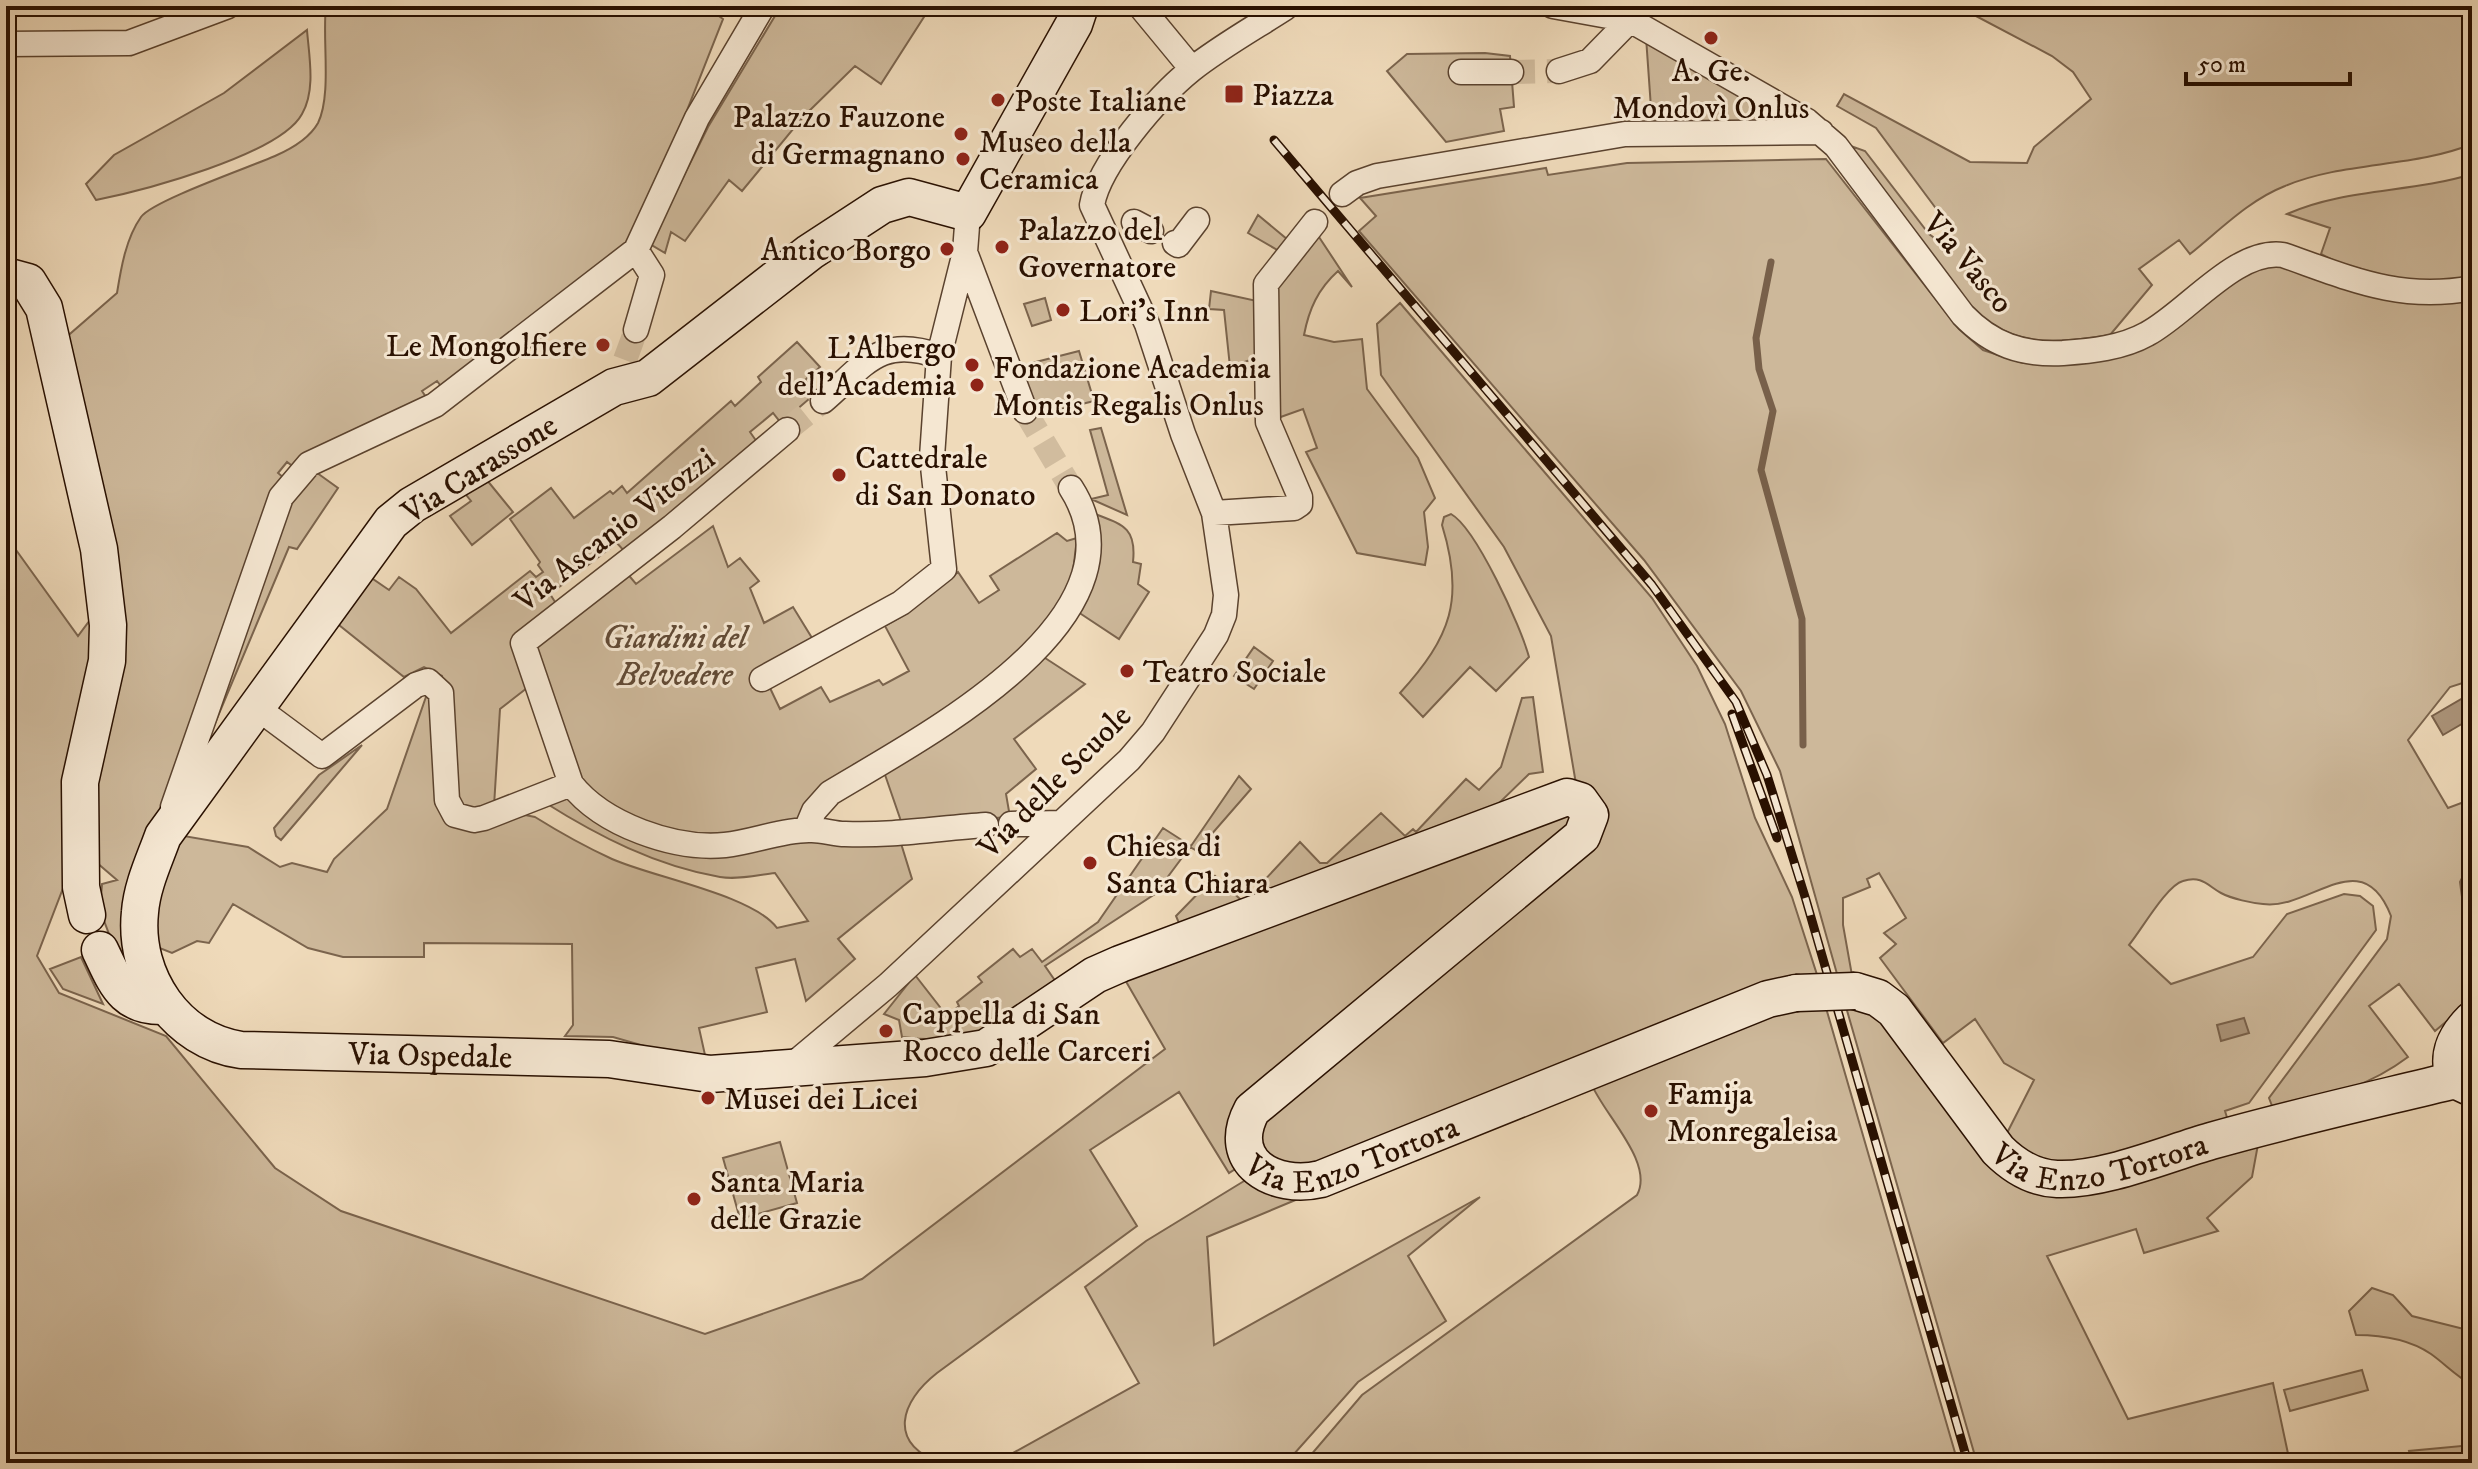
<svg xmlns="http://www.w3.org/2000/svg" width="2478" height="1469" viewBox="0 0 2478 1469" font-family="'IM FELL DW Pica',serif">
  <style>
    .green { fill: #cdb89a; stroke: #7b644d; stroke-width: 2 }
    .water { fill: #ac957b; stroke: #78604a; stroke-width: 2 }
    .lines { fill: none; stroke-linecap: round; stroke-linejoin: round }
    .stream { stroke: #78604a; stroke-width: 7 }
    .street-tunnel { stroke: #d1bc9e; stroke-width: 24; stroke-dasharray: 24 12; stroke-linecap: butt }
    .street-casing { stroke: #5a422e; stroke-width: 27 }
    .secondary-casing { stroke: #291000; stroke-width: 39 }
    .street { stroke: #f5e7d2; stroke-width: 24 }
    .secondary { stroke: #f5e7d2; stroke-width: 36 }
    .rail-casing { stroke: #291000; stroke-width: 9 }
    .rail { stroke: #f5e7d2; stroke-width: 6; stroke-dasharray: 18; stroke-linecap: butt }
    .secondary-bridge-casing { stroke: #291000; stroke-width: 39; stroke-linecap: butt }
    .secondary-bridge { stroke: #f5e7d2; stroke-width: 36 }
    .poi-dot { fill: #8f2418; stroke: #f5e7d2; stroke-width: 3 }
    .labels { text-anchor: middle; stroke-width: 6; stroke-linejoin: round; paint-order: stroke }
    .poi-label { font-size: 32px; fill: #291000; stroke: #f5e7d2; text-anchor: start }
    .street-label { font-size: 32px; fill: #291000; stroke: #f5e7d2 }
    .park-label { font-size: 32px; font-style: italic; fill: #624b36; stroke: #f5e7d2 }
  </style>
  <rect width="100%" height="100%" fill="#efdaba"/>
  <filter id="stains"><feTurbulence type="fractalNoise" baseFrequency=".0025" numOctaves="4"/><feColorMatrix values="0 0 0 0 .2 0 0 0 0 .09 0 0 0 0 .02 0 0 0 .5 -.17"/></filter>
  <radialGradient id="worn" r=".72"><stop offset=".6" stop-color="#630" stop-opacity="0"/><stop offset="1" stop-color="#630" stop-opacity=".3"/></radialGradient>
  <!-- green -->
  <path class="green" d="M 326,6 L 705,6 L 723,19 L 680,128 L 627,247 L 444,390 L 437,381 L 422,391 L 428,400 L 295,468 L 287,462 L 278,473 L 285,479 L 274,494 L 137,875 L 135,966 L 124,974 L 100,910 L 102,884 L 117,880 L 96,862 L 97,771 L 121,664 L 63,340 L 117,293 C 121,268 126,238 141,217 C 152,201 250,167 275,156 C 291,149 309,139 318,123 C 332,94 322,39 326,6 Z
    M 781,6 L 931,6 L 881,84 L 855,66 L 803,117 L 742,191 L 729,180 L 685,241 L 671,232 L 665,253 L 650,244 L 708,127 Z
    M 1957,6 L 2472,6 L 2472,144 C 2413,168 2345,161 2285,186 C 2249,200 2220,230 2190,254 L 2179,240 L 2139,269 L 2152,285 L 2110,335 C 2054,343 2015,349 1971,308 L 1851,146 L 1865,151 L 1929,234 L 1944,245 L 1952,230 L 1876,128 L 1837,106 L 1844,94 L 1970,162 L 2027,163 L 2034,147 L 2091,99 L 2073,72 L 2052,56 Z
    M 307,30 C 309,56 316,90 302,114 C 280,155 141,191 96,200 L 86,184 L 114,155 L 224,93 Z
    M 1646,37 L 1796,123 L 1652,122 Z
    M 1485,53 L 1510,56 L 1514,107 L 1500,109 L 1504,131 L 1446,142 L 1387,71 L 1407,54 Z
    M 1826,159 L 1959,329 L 1983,350 L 2023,363 L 2098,360 L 2242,275 L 2273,264 L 2472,296 L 2472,680 L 2450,687 L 2408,740 L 2448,808 L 2472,799 L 2472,859 L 2460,882 L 2462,897 L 2472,912 L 2472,1000 L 2435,1031 L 2399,984 L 2369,1006 L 2408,1057 C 2367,1088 2323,1098 2274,1111 L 2269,1098 L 2387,939 L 2391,916 C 2362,841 2310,911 2263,904 C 2252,903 2232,899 2221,893 C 2208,886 2202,875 2183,881 C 2167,885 2142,929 2129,945 L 2171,984 L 2253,957 L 2287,914 L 2344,894 L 2360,896 L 2373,906 L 2376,930 L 2249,1103 L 2225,1111 L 2229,1124 L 2078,1165 L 2039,1162 L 2005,1137 L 2034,1080 L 2004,1063 L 1975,1019 L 1943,1043 L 1880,958 L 1896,944 L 1884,933 L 1906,918 L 1879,873 L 1867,879 L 1870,887 L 1843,898 L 1843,925 L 1853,981 L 1839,981 L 1780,771 L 1741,691 L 1644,560 L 1359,231 L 1376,216 L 1360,198 L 1546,168 L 1548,175 L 1627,163 Z
    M 2472,174 L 2472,279 C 2413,284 2374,283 2321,254 L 2330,228 L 2287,214 C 2345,188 2412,193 2472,174 Z
    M 1258,215 L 1288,240 L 1279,251 L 1248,233 Z
    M 1317,234 L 1352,287 L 1338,271 C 1318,289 1309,309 1304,335 L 1334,342 L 1362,339 L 1367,389 L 1418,458 L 1435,498 L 1424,512 L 1428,547 L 1425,565 L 1357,553 L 1306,452 L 1317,448 L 1303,409 L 1275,419 L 1274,289 Z
    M 1211,291 L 1257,301 L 1259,357 L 1230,367 L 1224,310 L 1209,309 Z
    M 1045,298 L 1051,320 L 1032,326 L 1024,304 Z
    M 1400,303 L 1652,598 L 1697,666 L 1725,724 L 1755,818 L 1792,897 L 1819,981 L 1334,1163 L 1280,1169 L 1261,1147 L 1263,1120 L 1593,840 L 1576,784 L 1551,636 L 1504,547 L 1381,375 L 1377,324 Z
    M 797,342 L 820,367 L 805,380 L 816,393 L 781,423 L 773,413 L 750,432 L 757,442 L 626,553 L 617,543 L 550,594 L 557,605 L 513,649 L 527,688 L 500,709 L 494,806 L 476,813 L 459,808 L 442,676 L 424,667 L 404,677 L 334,621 L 367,575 L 389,590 L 399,577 L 416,589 L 451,633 L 530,571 L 536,577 L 543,572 L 538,565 L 540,562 L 510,519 L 551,488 L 574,518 L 610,491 L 613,494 L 622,486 L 627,493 L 731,401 L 735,406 L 761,382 L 758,377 Z
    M 1079,351 L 1094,401 L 1037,415 L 1017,380 L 1031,375 L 1028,364 Z
    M 1101,428 L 1127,515 L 1091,499 L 1108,495 L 1090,430 Z
    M 313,470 L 338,488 L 297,549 L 289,547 L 192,778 L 288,500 Z
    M 482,474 L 513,512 L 472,545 L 450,516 L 471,501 L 459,486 Z
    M 1090,512 C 1120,524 1137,525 1133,562 L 1141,564 L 1138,584 L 1149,592 L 1119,639 L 1078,612 L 1087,593 Z
    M 1451,514 C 1476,528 1521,627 1529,657 L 1496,691 L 1470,667 L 1423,717 L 1400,693 C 1451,637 1465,599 1442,525 L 1444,517 Z
    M 713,526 L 728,567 L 740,558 L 759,581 L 750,588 L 764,623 L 793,607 L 812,638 L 760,667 L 780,709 L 821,687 L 830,702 L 879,680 L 883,685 L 909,671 L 885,626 L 906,614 L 958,572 L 979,603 L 999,590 L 990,576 L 1057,533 L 1067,541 L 1077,538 L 1071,588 L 1017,656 L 801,825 L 718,839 L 639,824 L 583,786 L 529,646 L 626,572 L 636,584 Z
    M 6,536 L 78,636 L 93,616 L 70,870 L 37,956 L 59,993 L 166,1036 L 275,1168 L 341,1211 L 705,1334 L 862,1279 L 1165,1049 L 1124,978 L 1564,811 L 1576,821 L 1255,1090 L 1240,1166 L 1229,1173 L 1179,1092 L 1090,1150 L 1137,1226 L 937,1373 C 900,1402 887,1443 941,1463 L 6,1463 Z
    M 1254,647 L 1273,661 L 1254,689 L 1234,676 Z
    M 1042,656 L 1085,684 L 1014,739 L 1036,769 L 1006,794 L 1010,817 L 902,824 L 883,769 Z
    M 428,691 L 455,825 L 461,829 L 525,815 L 535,817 C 559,832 586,847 612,859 C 652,877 753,895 777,928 L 808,921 L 775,873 C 757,875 738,880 720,877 C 656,866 598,836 544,802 L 568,793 L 628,832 L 899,837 L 912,879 L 838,939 L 855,959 L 806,1001 L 795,959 L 756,968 L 767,1012 L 699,1028 L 707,1064 L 613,1037 L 565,1036 L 573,1025 L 572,944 L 424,943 L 424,957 L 343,957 L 308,948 L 233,904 L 209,943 L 197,941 L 172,953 L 157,947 C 142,913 167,867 184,836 L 248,847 L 280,867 L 292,863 L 327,872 L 334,859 L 387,809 Z
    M 1533,697 L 1543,772 L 1529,774 L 1494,808 L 1181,928 L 1176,916 L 1215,876 L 1240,899 L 1247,899 L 1300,842 L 1320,863 L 1327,863 L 1381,813 L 1405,836 L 1413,829 L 1416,832 L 1466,779 L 1479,790 L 1501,767 L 1522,698 Z
    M 362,745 L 281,840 L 276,836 L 274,828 L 319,775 Z
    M 1239,776 L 1251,789 L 1197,851 L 1190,847 L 1155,894 L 1045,966 L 1056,982 C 996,1025 980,1047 902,1037 L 899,1020 L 884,1014 L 915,975 L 947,1016 L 959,1006 L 957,1002 L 982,982 L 978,977 L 1013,949 L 1020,957 L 1032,949 L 1042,962 L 1098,922 L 1163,828 L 1191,846 Z
    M 81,957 L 103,1004 L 63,989 L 50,969 Z
    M 1844,1000 L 1877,1016 L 2005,1173 L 2259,1139 L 2252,1177 L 2207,1218 L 2218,1231 L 2144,1253 L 2136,1229 L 2047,1256 L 2128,1419 L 2273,1383 L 2290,1463 L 1977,1463 Z
    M 1824,1001 L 1958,1463 L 1304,1463 L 1362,1395 L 1637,1195 C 1655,1162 1602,1113 1590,1081 L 1684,1043 Z
    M 780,1142 L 797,1203 L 740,1219 L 723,1158 Z
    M 1249,1178 L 1305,1196 L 1207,1237 L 1214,1345 L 1480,1197 L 1408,1256 L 1446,1321 L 1358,1382 L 1286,1463 L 995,1463 L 1139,1383 L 1085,1287 L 1146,1241 Z
    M 2372,1288 L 2393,1295 L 2412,1316 L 2472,1331 L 2472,1385 C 2456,1376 2445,1364 2431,1354 C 2409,1339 2381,1335 2356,1335 L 2349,1311 Z
    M 2362,1370 L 2368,1390 L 2290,1411 L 2284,1390 Z
    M 2472,1445 L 2472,1452 L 2432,1463 L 2412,1463 L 2409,1451 Z"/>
  <!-- water -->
  <path class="water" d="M 2470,694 L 2472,718 L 2443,735 L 2432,716 Z
    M 2244,1018 L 2249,1033 L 2221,1041 L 2217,1025 Z"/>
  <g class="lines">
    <!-- stream -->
    <path class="stream" d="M 1771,262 L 1756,338 L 1759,369 L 1773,411 L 1761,470 L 1802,619 L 1803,745"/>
    <!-- street-tunnel -->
    <path class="street-tunnel" d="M 1511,72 L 1559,71
      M 625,360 L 636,330
      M 1025,411 L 1071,488
      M 787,430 L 823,401"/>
    <!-- street casing -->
    <g class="street-casing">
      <path id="street" d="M 1140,6 L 1192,69
        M 1553,6 L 1630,20 L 1807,121 L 1836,146 L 1963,315 C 1992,345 2022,355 2063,353 C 2091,351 2122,348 2147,334 C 2187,313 2236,248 2283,255 C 2349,278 2400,302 2472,288
        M 6,44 L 129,43 L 228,6
        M 1559,71 L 1590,61 L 1630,20
        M 1461,72 L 1511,72
        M 1342,194 L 1357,183 L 1377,176 L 1625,134 L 1821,132
        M 1134,222 L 1151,231
        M 1175,243 L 1178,245 L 1197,220
        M 965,252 L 1025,411
        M 636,330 L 652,275 L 636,250
        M 823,401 C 865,365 879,335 939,356
        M 787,430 L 672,527 L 523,643 L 571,784 C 603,825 675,850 725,845 C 753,842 781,830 809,830 C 821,829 833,834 845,834 C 892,836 940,828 986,825
        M 1214,513 L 1294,508 L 1300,504 L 1300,497 L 1268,422 L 1266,284 L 1315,222
        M 762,679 L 901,603 L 944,569 L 932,457 L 939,356 L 965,252 L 968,213
        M 256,707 L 322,756 L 416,685 L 428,681 L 441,693 L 447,800 L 455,815 L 474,820 L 484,818 L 571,784
        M 173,807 L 281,497 L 309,464 L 435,405 L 636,250 L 697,118 L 763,6
        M 1011,824 L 1061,823
        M 806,830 L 814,811 L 830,793 C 917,740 1155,619 1071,488
        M 790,1067 L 888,985 L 1129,760 L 1153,732 L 1216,635 L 1224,615 L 1226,595 L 1214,513 L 1183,434 L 1147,324 L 1092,205 C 1099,164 1159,96 1191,70 C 1220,47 1254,28 1285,8"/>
    </g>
    <!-- secondary casing -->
    <g class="secondary-casing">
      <g id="secondary">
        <path id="s1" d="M 1080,6 L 1074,24 L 968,213 L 909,197 L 882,205 L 810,252 L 648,378 L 614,387 L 412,505 L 391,522 L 163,836 C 154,861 142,886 140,912 C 133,977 177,1041 241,1050 L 609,1059 L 710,1074 L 925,1058 L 986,1048 L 1095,975 L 1120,964 L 1567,797 L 1580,801 L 1590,815 L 1582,836 L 1252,1110 C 1224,1162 1274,1190 1321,1179 L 1768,999 L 1796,993"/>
        <path d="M 6,276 L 28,282 L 44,308 L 99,549 L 108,625 L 107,661 L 80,782 L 81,887 L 87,915"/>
        <path d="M 100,950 C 116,983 123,1008 166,1006"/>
        <path id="s2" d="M 1855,991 L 1878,998 L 1894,1010 L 1998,1150 C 2014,1166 2033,1178 2057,1179 C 2103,1181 2166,1154 2211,1141 C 2292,1118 2373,1100 2455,1080 L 2472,1088"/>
        <path d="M 2455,1080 C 2446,1056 2454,1038 2472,1020"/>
      </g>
    </g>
    <!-- street -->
    <use href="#street" class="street"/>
    <!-- secondary -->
    <use href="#secondary" class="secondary"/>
    <!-- rail casing -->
    <g class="rail-casing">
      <path id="rail" d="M 1274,140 L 1652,585 L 1736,702 L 1767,775 L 1806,900 L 1968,1463
        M 1732,714 L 1777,838"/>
    </g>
    <!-- rail -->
    <use href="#rail" class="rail"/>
    <!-- secondary-bridge casing -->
    <g class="secondary-bridge-casing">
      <path id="secondary-bridge" d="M 1796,993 L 1855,991"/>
    </g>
    <!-- secondary-bridge -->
    <use href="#secondary-bridge" class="secondary-bridge"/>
  </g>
  <!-- markers -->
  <g class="poi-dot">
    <circle cx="1711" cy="38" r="8"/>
    <rect x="1224" y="84" width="20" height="20" rx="4"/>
    <circle cx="998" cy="100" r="8"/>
    <circle cx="961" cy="134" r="8"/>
    <circle cx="963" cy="159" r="8"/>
    <circle cx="1002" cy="247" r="8"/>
    <circle cx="947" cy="249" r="8"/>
    <circle cx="1063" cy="310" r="8"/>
    <circle cx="603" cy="345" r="8"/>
    <circle cx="972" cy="365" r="8"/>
    <circle cx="977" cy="385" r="8"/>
    <circle cx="839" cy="475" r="8"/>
    <circle cx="1127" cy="671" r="8"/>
    <circle cx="1090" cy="863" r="8"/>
    <circle cx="886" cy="1031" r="8"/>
    <circle cx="708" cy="1098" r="8"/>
    <circle cx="1651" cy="1111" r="8"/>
    <circle cx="694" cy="1199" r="8"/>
  </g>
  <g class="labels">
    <!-- poi labels -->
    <g class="poi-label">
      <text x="1711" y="81" text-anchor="middle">A. Ge.<tspan x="1711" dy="37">Mondovì Onlus</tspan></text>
      <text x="1252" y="105">Piazza</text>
      <text x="1014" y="111">Poste Italiane</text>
      <text x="945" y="127" text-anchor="end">Palazzo Fauzone<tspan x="945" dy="37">di Germagnano</tspan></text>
      <text x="979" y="152">Museo della<tspan x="979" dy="37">Ceramica</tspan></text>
      <text x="1018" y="240">Palazzo del<tspan x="1018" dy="37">Governatore</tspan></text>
      <text x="931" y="260" text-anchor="end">Antico Borgo</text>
      <text x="1079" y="321">Lori's Inn</text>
      <text x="587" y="356" text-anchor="end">Le Mongolfiere</text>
      <text x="956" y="358" text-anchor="end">L'Albergo<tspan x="956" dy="37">dell'Academia</tspan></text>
      <text x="993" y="378">Fondazione Academia<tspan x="993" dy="37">Montis Regalis Onlus</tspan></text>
      <text x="855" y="468">Cattedrale<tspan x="855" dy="37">di San Donato</tspan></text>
      <text x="1143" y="682">Teatro Sociale</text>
      <text x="1106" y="856">Chiesa di<tspan x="1106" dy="37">Santa Chiara</tspan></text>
      <text x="902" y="1024">Cappella di San<tspan x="902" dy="37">Rocco delle Carceri</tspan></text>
      <text x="1667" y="1104">Famija<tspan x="1667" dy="37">Monregaleisa</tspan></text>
      <text x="724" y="1109">Musei dei Licei</text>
      <text x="710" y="1192">Santa Maria<tspan x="710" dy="37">delle Grazie</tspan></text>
    </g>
    <!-- street labels -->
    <g class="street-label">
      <text transform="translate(1969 262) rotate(50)" y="11">Via Vasco</text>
      <text transform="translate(479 468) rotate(-32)" y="11">Via Carassone</text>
      <text transform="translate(614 529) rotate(-38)" y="11">Via Ascanio Vitozzi</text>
      <text transform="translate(1054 781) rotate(-45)" y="11">Via delle Scuole</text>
      <text dy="11" stroke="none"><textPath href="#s1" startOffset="1758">Via Ospedale</textPath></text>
      <text dy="11" stroke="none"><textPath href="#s1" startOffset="3598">Via Enzo Tortora</textPath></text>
      <text dy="11" stroke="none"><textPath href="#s2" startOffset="328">Via Enzo Tortora</textPath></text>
    </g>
    <!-- park labels -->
    <g class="park-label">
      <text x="675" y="648">Giardini del<tspan x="675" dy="37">Belvedere</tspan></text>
    </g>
  </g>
  <!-- margin -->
  <rect width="2478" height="1469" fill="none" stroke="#efdaba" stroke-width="32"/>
  <rect x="8" y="8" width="2462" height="1453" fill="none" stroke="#291000" stroke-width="4"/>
  <rect x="16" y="16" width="2446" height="1437" fill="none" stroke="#291000" stroke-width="2"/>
  <!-- scale -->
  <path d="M2186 72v12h164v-12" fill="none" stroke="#291000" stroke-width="4"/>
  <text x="2198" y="72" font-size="24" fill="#291000" stroke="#f5e7d2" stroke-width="6" paint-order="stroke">50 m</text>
  <rect width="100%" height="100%" filter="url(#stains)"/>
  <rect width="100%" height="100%" fill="url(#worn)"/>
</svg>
